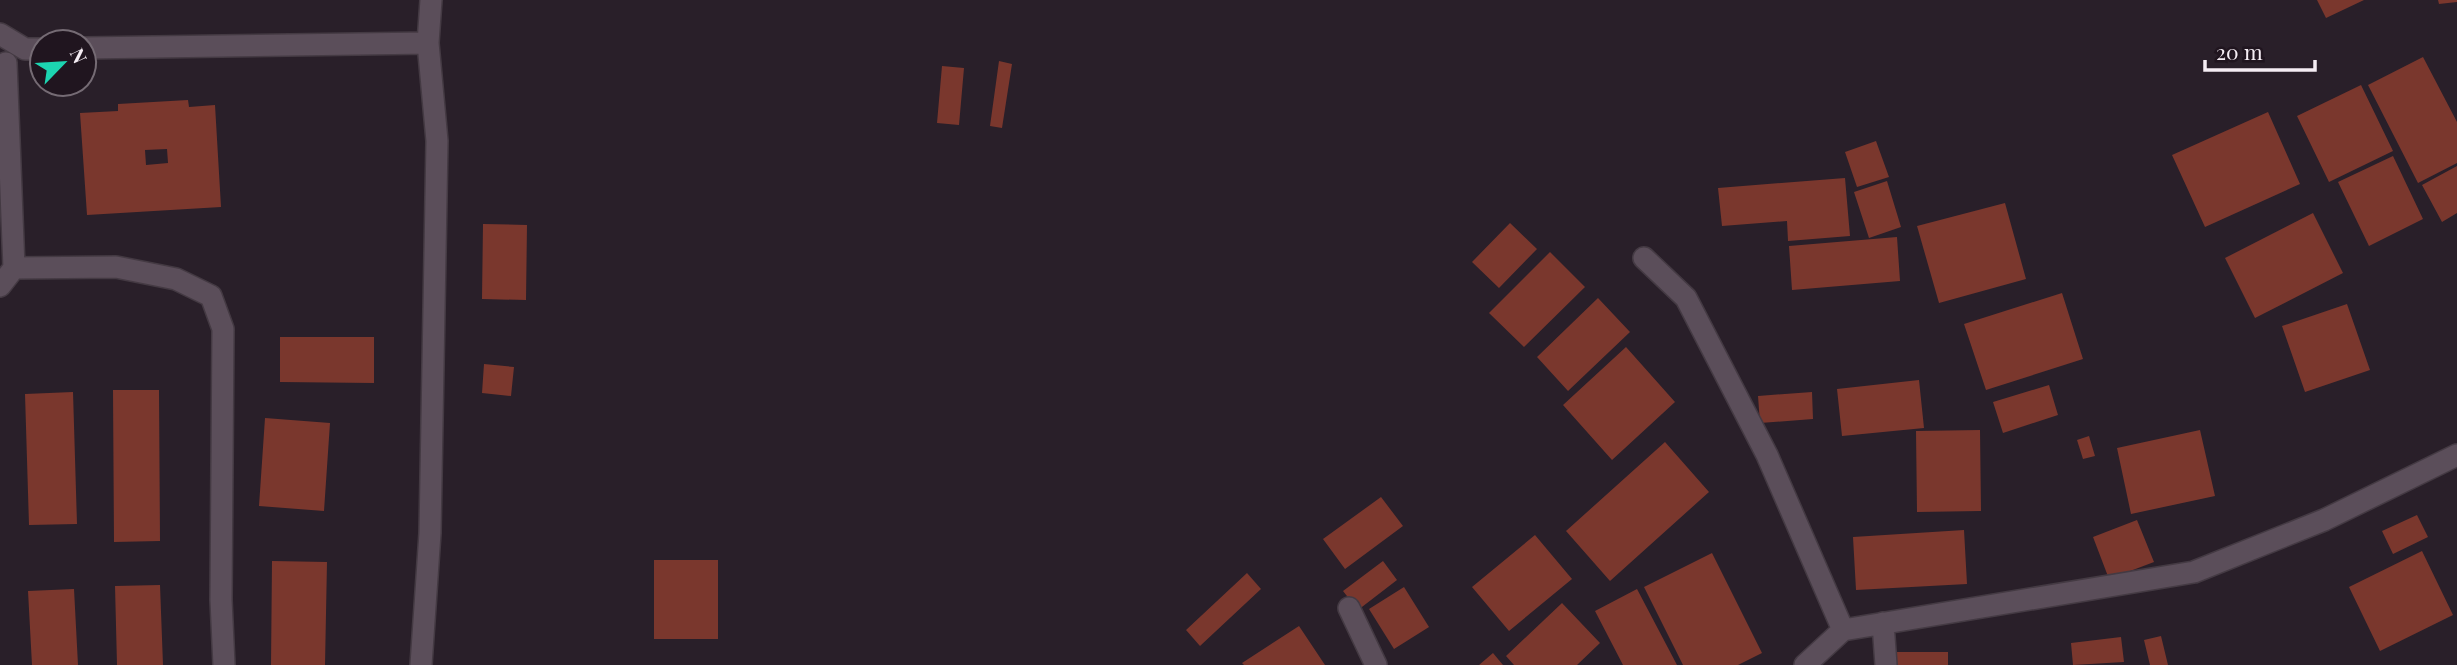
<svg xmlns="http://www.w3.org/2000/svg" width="2457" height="665" viewBox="0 0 2457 665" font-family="'Playfair Display',serif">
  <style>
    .building { fill: #7a372d; fill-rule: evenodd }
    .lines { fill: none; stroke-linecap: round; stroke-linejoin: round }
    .street-casing { stroke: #443a43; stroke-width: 24 }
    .street { stroke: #5b4e5a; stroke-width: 21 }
  </style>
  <rect width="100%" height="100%" fill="#291f29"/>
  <!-- building -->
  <path class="building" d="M 2317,0 L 2364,0 L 2326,18 Z
    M 2438,0 L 2457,0 L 2457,2 L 2439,4 Z
    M 2423,57 L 2457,122 L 2457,163 L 2418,183 L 2368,85 Z
    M 999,61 L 1012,64 L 1002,128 L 990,126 Z
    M 942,66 L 964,68 L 959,125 L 937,123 Z
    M 2361,85 L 2393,151 L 2329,182 L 2297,116 Z
    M 188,100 L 189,107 L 215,105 L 221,207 L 87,215 L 80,113 L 118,111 L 118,104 ZM 167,149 L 168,163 L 146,165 L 145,150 Z
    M 2268,112 L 2300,184 L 2205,227 L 2172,155 Z
    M 1876,141 L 1889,177 L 1857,187 L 1845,152 Z
    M 2393,156 L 2423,219 L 2369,246 L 2338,182 Z
    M 2457,166 L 2457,213 L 2442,222 L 2422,185 Z
    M 1845,178 L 1850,236 L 1788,241 L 1787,221 L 1722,226 L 1718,188 Z
    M 1887,181 L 1901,227 L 1869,238 L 1854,192 Z
    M 2005,203 L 2026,279 L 1939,303 L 1917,226 Z
    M 2313,213 L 2343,273 L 2255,318 L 2225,258 Z
    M 1510,223 L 1537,249 L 1499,288 L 1472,262 Z
    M 483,224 L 527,225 L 526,300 L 482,299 Z
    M 1897,237 L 1900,281 L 1792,290 L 1789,246 Z
    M 1550,252 L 1585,287 L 1524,347 L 1489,313 Z
    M 2062,293 L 2083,359 L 1986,390 L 1964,324 Z
    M 1598,298 L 1630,332 L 1568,391 L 1537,357 Z
    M 2347,304 L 2370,370 L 2305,392 L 2282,326 Z
    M 280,337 L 374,337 L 374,383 L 280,382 Z
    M 1626,347 L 1675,402 L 1612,460 L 1563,405 Z
    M 484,364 L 514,367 L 511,396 L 482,393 Z
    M 1919,380 L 1924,428 L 1842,436 L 1837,389 Z
    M 2049,385 L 2058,415 L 2003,433 L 1993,402 Z
    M 113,390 L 159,390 L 160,541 L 114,542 Z
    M 73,392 L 77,524 L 29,525 L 25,394 Z
    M 1812,392 L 1813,419 L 1760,423 L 1758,396 Z
    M 265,418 L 330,423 L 324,511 L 259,506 Z
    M 1980,430 L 1981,511 L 1917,512 L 1916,431 Z
    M 2200,430 L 2215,496 L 2131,514 L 2117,448 Z
    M 2089,436 L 2095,456 L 2083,459 L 2077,440 Z
    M 1665,442 L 1709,492 L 1610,581 L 1566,531 Z
    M 1381,497 L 1403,526 L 1345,569 L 1323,539 Z
    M 2417,515 L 2428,537 L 2393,554 L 2382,531 Z
    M 2137,520 L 2154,562 L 2109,579 L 2093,537 Z
    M 1964,530 L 1967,584 L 1856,590 L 1853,537 Z
    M 1535,535 L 1572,579 L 1509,631 L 1472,587 Z
    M 2422,551 L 2453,615 L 2380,651 L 2349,587 Z
    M 1712,553 L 1762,653 L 1738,665 L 1683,665 L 1644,587 Z
    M 654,560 L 718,560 L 718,639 L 654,639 Z
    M 272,561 L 327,562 L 325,665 L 271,665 Z
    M 1383,561 L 1397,580 L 1358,610 L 1343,591 Z
    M 1247,573 L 1261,589 L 1200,646 L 1186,630 Z
    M 160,585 L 163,665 L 117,665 L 115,586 Z
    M 1404,587 L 1429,627 L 1394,649 L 1369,609 Z
    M 74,589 L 78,665 L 32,665 L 28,591 Z
    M 1637,589 L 1677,665 L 1623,665 L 1595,611 Z
    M 1562,603 L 1600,643 L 1577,665 L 1514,665 L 1506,656 Z
    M 1299,626 L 1325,665 L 1244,665 L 1242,663 Z
    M 2161,636 L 2168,665 L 2150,665 L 2144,640 Z
    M 2121,637 L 2124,662 L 2073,665 L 2071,643 Z
    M 1897,652 L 1948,652 L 1948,665 L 1897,665 Z
    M 1493,653 L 1503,665 L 1479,665 Z"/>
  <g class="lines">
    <!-- street casing -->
    <g class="street-casing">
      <path id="street" d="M 0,34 L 25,49 L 42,49
        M 84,48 L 428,43
        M 1644,258 L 1686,298 L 1767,455 L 1843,630
        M 14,268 L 116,267 L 176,279 L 211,296 L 223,329 L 221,600 L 224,665
        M 0,286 L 14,268 L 6,63
        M 1349,608 L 1376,665
        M 1883,623 L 1886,665
        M 421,665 L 430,533 L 437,141 L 428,43 L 431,0
        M 1805,665 L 1843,630 L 2194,572 L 2324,520 L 2457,455"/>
    </g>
    <!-- street -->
    <use href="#street" class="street"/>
  </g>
  <!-- north arrow -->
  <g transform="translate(63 63) rotate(65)"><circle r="33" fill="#20151f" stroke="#756b74" stroke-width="2"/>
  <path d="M0-5L12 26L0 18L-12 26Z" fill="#1cd5b1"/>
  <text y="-10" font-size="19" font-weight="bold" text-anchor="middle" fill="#f5edf4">N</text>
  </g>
  <!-- scale -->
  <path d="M2205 60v10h110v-10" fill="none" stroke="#f5edf4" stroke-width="3.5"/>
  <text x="2216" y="60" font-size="21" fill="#f5edf4" stroke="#20151f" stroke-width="5" paint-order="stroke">20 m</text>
</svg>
